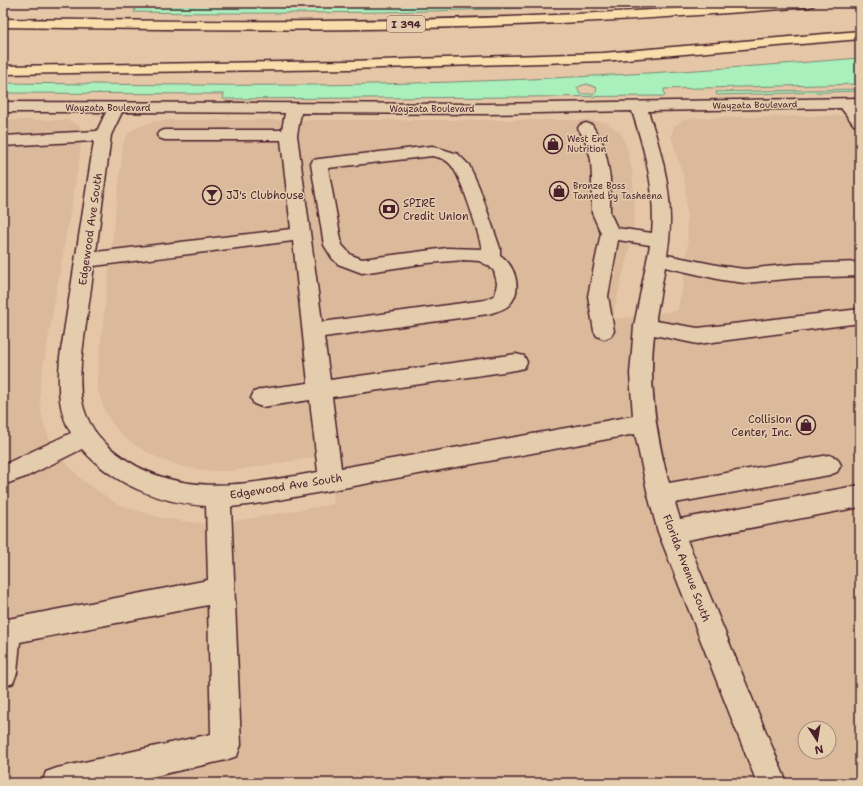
<svg xmlns="http://www.w3.org/2000/svg" width="863" height="786" viewBox="0 0 863 786" font-family="'Shantell Sans',sans-serif">
  <style>
    .built { fill: #dbb99b; fill-rule: evenodd }
    .green { fill: #a9f0bd; stroke: #7a8874; fill-rule: evenodd }
    .lines { fill: none; stroke-linecap: round; stroke-linejoin: round }
    .minor-casing { stroke: #4a1f2b; stroke-width: 3 }
    .highway-casing { stroke: #4a1f2b; stroke-width: 3 }
    .minor { fill: #e4cdad; fill-rule: evenodd }
    .highway { fill: #f9deab; fill-rule: evenodd }
    .labels { text-anchor: middle; stroke-width: 3; stroke-linejoin: round; paint-order: stroke }
    .far-street-label { font-size: 9px; fill: #4a1f2b; stroke: #e4cdad }
    .far-poi-label { font-size: 9px; fill: #4a1f2b; stroke: #e4cdad; text-anchor: start }
    .shield { fill: #e4cdad; stroke: #785352; stroke-width: 1 }
    .shield-label { font-size: 10px; font-weight: bold; fill: #4a1f2b }
    .poi-label { font-size: 11px; fill: #4a1f2b; stroke: #e4cdad; text-anchor: start }
    .street-label { font-size: 11px; fill: #4a1f2b; stroke: #e4cdad }
  </style>
  <rect width="100%" height="100%" fill="#e5c7a7"/>
  <filter id="ink" filterUnits="userSpaceOnUse"><feTurbulence type="fractalNoise" baseFrequency=".025" numOctaves="2"/><feDisplacementMap in="SourceGraphic" scale="8" xChannelSelector="R" yChannelSelector="G"/><feConvolveMatrix kernelMatrix="1 2 1 2 8 2 1 2 1" color-interpolation-filters="sRGB"/></filter>
  <g filter="url(#ink)">
    <!-- built -->
    <path class="built" d="M 860,115 L 860,783 L 3,783 L 3,120 L 68,120 L 79,125 L 82,131 L 80,156 L 40,385 L 40,403 L 43,421 L 50,440 L 60,456 L 82,480 L 117,504 L 161,518 L 198,523 L 217,524 L 334,504 L 328,455 L 230,471 L 208,471 L 184,467 L 162,460 L 141,449 L 125,438 L 113,425 L 105,411 L 100,397 L 97,387 L 97,376 L 123,146 L 125,138 L 132,130 L 151,122 L 169,120 L 585,120 L 606,122 L 620,132 L 626,145 L 632,170 L 635,201 L 633,233 L 615,306 L 613,319 L 677,311 L 683,287 L 688,242 L 685,182 L 671,136 L 674,126 L 683,120 L 697,118 ZM 805,728 L 829,728 L 829,752 L 805,752 Z"/>
    <!-- green -->
    <path class="green" d="M 199,3 L 628,3 C 464,12 299,15 134,12 L 137,5 L 199,5 Z
      M 860,58 L 860,84 L 664,89 L 665,96 L 223,99 L 224,94 L 3,93 L 3,83 C 106,84 210,86 313,85 C 496,83 678,73 860,58 ZM 587,84 L 597,88 L 596,92 L 593,94 L 580,94 L 577,88 L 580,86 Z
      M 860,89 L 860,91 L 717,95 L 716,92 Z"/>
    <g class="lines">
      <!-- minor casing -->
      <g class="minor-casing">
        <path id="minor" d="M 860,98 L 860,108 L 857,108 L 860,111 L 860,127 L 854,125 L 841,108 L 648,111 C 664,159 676,205 667,255 L 722,266 L 745,269 L 797,264 L 860,262 L 860,276 L 797,278 L 745,283 L 722,280 L 665,267 L 656,317 L 656,321 L 698,328 L 860,309 L 860,323 L 698,344 L 654,335 C 648,385 656,435 669,483 L 829,455 L 837,458 L 841,465 L 837,472 L 829,475 L 675,503 L 680,519 L 860,485 L 860,507 L 687,540 L 787,783 L 757,783 L 658,532 L 648,495 L 635,434 L 262,503 L 231,507 L 241,745 L 237,756 L 226,760 L 124,783 L 42,783 L 46,772 L 57,768 L 211,734 L 208,605 L 20,642 L 17,673 L 13,683 L 3,687 L 3,620 L 208,580 L 206,506 C 159,503 113,484 82,449 L 28,476 L 3,485 L 3,465 L 71,433 C 57,409 58,384 60,357 L 94,141 L 3,146 L 3,136 L 97,131 L 106,112 L 3,112 L 3,102 L 487,104 ZM 632,111 C 645,151 656,191 652,233 L 617,228 L 610,213 L 610,178 L 607,160 L 603,144 L 592,125 L 586,123 L 580,125 L 578,128 L 587,144 L 591,160 L 592,178 L 592,213 L 601,233 L 588,296 L 594,331 L 597,336 L 604,339 L 611,336 L 614,331 L 608,296 L 618,240 L 650,245 L 634,326 L 630,374 L 633,416 L 341,468 L 332,397 L 516,370 L 524,368 L 527,362 L 524,356 L 516,354 L 330,380 L 324,337 L 488,314 C 494,312 504,310 509,305 C 523,291 516,266 500,255 L 500,248 L 479,187 L 469,165 L 458,154 L 432,146 L 319,159 L 313,160 L 311,164 L 324,245 L 332,258 L 338,264 L 362,273 L 428,263 L 464,260 L 479,261 L 489,266 L 494,271 L 497,283 L 495,295 L 485,300 L 322,322 L 297,135 L 301,113 L 487,114 ZM 122,112 L 285,113 L 282,130 L 165,130 L 159,132 L 157,135 L 159,138 L 165,140 L 281,140 L 291,229 L 96,252 L 111,135 ZM 432,156 C 438,157 445,159 449,163 C 461,173 478,232 482,249 L 447,248 L 362,259 L 351,255 L 342,245 L 328,168 ZM 293,241 L 308,383 L 262,389 L 254,392 L 251,398 L 254,404 L 262,407 L 310,400 L 318,472 C 249,484 178,500 118,454 C 100,441 86,423 82,401 C 78,378 82,354 85,331 C 88,310 91,288 94,266 Z"/>
      </g>
      <!-- highway casing -->
      <g class="highway-casing">
        <path id="highway" d="M 756,3 L 815,3 L 813,6 L 808,7 C 679,17 550,25 420,28 C 281,31 142,29 3,27 L 3,19 C 109,20 215,22 321,21 C 466,20 612,14 756,3 Z
          M 860,31 L 860,39 L 603,61 L 350,69 L 3,74 L 3,66 L 350,61 L 603,53 Z"/>
      </g>
      <!-- minor -->
      <use href="#minor" class="minor"/>
      <!-- highway -->
      <use href="#highway" class="highway"/>
    </g>
  </g>
  <!-- icons -->
  <defs>
    <g id="shop-ring" transform="scale(1)"><circle r="9.5" fill="#e4cdad" stroke="#4a1f2b" stroke-width="1.5"/><path d="M-5-2.5h2.3a2.7 3.5 0 0 1 5.4 0H5L5.5 6h-11ZM-1.5-2.5h3a1.5 2.3 0 0 0-3 0Z" fill="#4a1f2b"/></g>
    <g id="bar-ring" transform="scale(1)"><circle r="9.5" fill="#e4cdad" stroke="#4a1f2b" stroke-width="1.5"/><path d="M-6-5H6L.8 .8V4.5H3.5V6h-7V4.5H-.8V.8Z" fill="#4a1f2b"/></g>
    <g id="bank-ring" transform="scale(1)"><circle r="9.5" fill="#e4cdad" stroke="#4a1f2b" stroke-width="1.5"/><path d="M-6-4H6V4H-6ZM0-2.3a2.3 2.3 0 1 0 0 4.6a2.3 2.3 0 1 0 0-4.6Z" fill="#4a1f2b"/></g>
  </defs>
  <g fill-rule="evenodd">
    <use href="#shop-ring" x="553" y="144"/>
    <use href="#shop-ring" x="559" y="191"/>
    <use href="#bar-ring" x="212" y="195"/>
    <use href="#bank-ring" x="389" y="209"/>
    <use href="#shop-ring" x="806" y="425"/>
  </g>
  <g class="labels">
    <!-- far-street labels -->
    <g class="far-street-label">
      <text transform="translate(755 105) rotate(-1)" y="3">Wayzata Boulevard</text>
      <text x="108" y="111">Wayzata Boulevard</text>
      <text x="432" y="112">Wayzata Boulevard</text>
    </g>
    <!-- far-poi labels -->
    <g class="far-poi-label">
      <text x="567" y="142">West End<tspan x="567" dy="10">Nutrition</tspan></text>
      <text x="573" y="189">Bronze Boss<tspan x="573" dy="10">Tanned by Tasheena</tspan></text>
    </g>
    <!-- shield labels -->
    <rect class="shield" x="387" y="16" width="38" height="16" rx="3"/>
    <g class="shield-label">
      <text x="406" y="28">I 394</text>
    </g>
    <!-- poi labels -->
    <g class="poi-label">
      <text x="226" y="199">JJ's Clubhouse</text>
      <text x="403" y="207">SPIRE<tspan x="403" dy="13">Credit Union</tspan></text>
      <text x="792" y="423" text-anchor="end">Collision<tspan x="792" dy="13">Center, Inc.</tspan></text>
    </g>
    <!-- street labels -->
    <g class="street-label">
      <text transform="translate(90 229) rotate(-82)" y="4">Edgewood Ave South</text>
      <text transform="translate(286 486) rotate(-9)" y="4">Edgewood Ave South</text>
      <text transform="translate(687 568) rotate(69)" y="4">Florida Avenue South</text>
    </g>
  </g>
  <!-- margin -->
  <rect width="863" height="786" fill="none" stroke="#e4cdad" stroke-width="16"/>
  <rect x="8" y="8" width="847" height="770" fill="none" stroke="#4a1f2b" stroke-width="1.5" filter="url(#ink)"/>
  <!-- north arrow -->
  <g transform="translate(817 740) rotate(168)"><circle r="19" fill="#e4cdad" stroke="#a68779"/>
  <path d="M0-3L7 15L0 10L-7 15Z" fill="#4a1f2b"/>
  <text y="-6" font-size="11" font-weight="bold" text-anchor="middle" fill="#4a1f2b">N</text>
  </g>
</svg>
